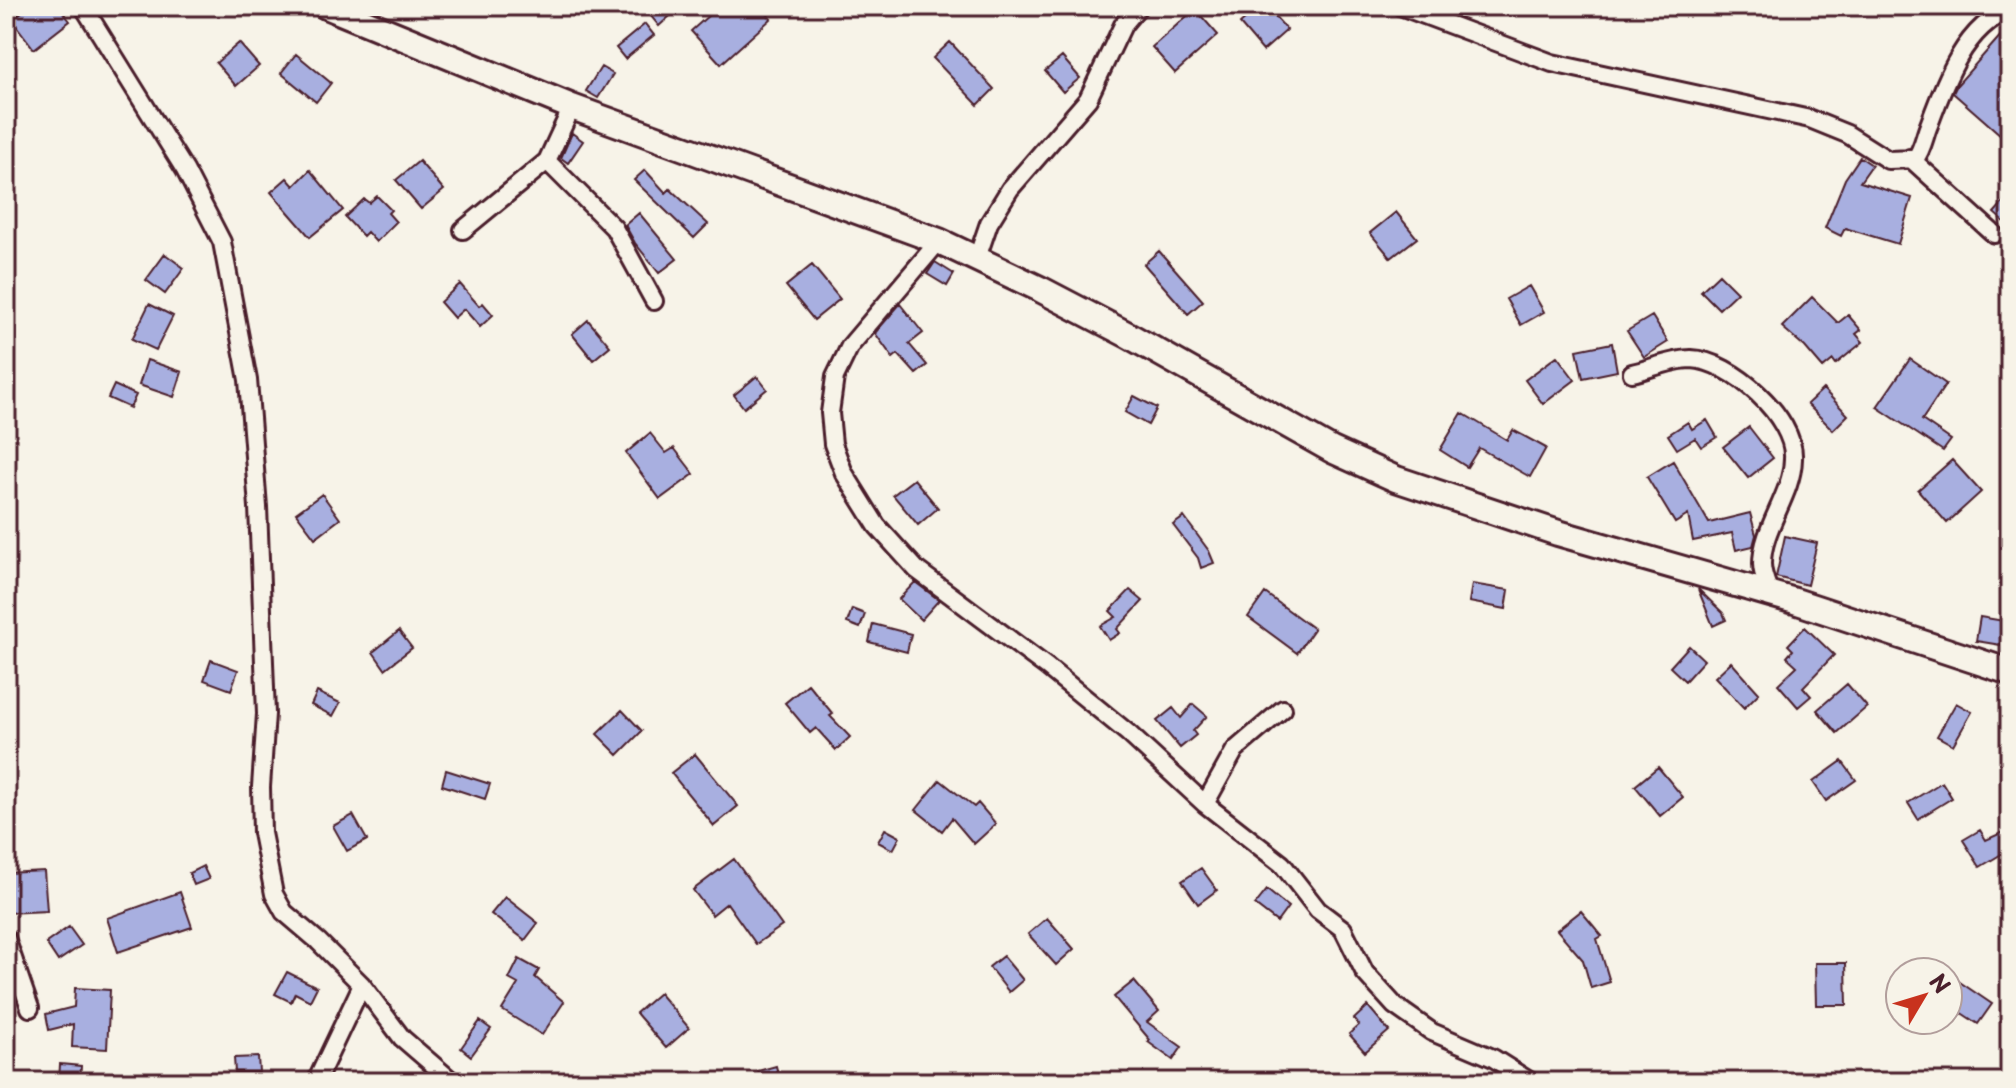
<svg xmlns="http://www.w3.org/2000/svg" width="2016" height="1088" viewBox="0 0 2016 1088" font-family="'Playpen Sans',sans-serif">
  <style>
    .building { fill: #a8afe0; stroke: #4a1f2b; stroke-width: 2 }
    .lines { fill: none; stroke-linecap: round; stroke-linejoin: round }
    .street-casing { stroke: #4a1f2b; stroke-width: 22 }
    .secondary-casing { stroke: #4a1f2b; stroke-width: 30 }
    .street { stroke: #f7f3e8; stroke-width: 16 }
    .secondary { stroke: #f7f3e8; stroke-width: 24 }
  </style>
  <rect width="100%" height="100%" fill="#f7f3e8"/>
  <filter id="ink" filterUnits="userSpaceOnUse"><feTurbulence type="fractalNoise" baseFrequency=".0125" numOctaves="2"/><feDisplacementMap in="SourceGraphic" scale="16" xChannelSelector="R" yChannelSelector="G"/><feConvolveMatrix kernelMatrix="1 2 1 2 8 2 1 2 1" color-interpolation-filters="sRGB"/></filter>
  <g filter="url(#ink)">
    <!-- building -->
    <path class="building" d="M 29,6 L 58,6 L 70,21 L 34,49 L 12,20 Z
      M 662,6 L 681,6 L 659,26 L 651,16 Z
      M 719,6 L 761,6 L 771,19 L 721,64 L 691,31 Z
      M 1261,6 L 1266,6 L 1287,30 L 1263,51 L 1240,24 Z
      M 1195,9 L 1218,35 L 1175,73 L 1152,47 Z
      M 645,24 L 654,35 L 625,59 L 616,48 Z
      M 2010,25 L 2010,143 L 1953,93 L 1957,85 Z
      M 950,42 L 994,89 L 978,105 L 933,58 Z
      M 239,43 L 259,66 L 236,86 L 216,63 Z
      M 296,54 L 331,83 L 316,102 L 281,73 Z
      M 1062,57 L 1080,78 L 1063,92 L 1045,71 Z
      M 601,67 L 613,74 L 598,98 L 586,91 Z
      M 572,133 L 583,141 L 568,163 L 561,158 Z
      M 1860,157 L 1872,165 L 1860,182 L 1912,198 L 1898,244 L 1845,228 L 1841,236 L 1825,228 L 1845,179 Z
      M 419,161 L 444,190 L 421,209 L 396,180 Z
      M 310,170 L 343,210 L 310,237 L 271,192 L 287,178 L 294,186 Z
      M 645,170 L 666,193 L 670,189 L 708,224 L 694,238 L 634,180 Z
      M 2010,195 L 2010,227 L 1994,213 Z
      M 377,196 L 391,210 L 388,213 L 396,222 L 376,242 L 367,232 L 363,236 L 345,217 L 364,199 L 369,203 Z
      M 1396,212 L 1417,238 L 1391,258 L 1370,233 Z
      M 639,213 L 677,259 L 659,273 L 635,243 L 625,225 Z
      M 1159,251 L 1203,301 L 1188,314 L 1144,264 Z
      M 165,254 L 184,268 L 165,294 L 146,280 Z
      M 935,262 L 954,274 L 947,286 L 927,274 Z
      M 812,265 L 840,299 L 814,320 L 786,286 Z
      M 1719,274 L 1737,292 L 1719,309 L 1701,291 Z
      M 460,284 L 479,306 L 483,303 L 493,315 L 480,327 L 464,309 L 454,318 L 440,302 Z
      M 1529,286 L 1544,312 L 1521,325 L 1506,299 Z
      M 1812,297 L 1838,323 L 1848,315 L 1861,330 L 1856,334 L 1863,342 L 1836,364 L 1833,360 L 1823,368 L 1805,347 L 1782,327 Z
      M 149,304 L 173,316 L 156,350 L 132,339 Z
      M 900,304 L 923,333 L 909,344 L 927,365 L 916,374 L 898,354 L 893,358 L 875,333 Z
      M 1652,316 L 1668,342 L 1644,357 L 1627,331 Z
      M 588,320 L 610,346 L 593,360 L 572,334 Z
      M 1612,343 L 1617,371 L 1583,378 L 1577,350 Z
      M 1557,356 L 1575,380 L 1543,404 L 1525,380 Z
      M 1910,359 L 1946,384 L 1922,420 L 1951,440 L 1943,451 L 1877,407 Z
      M 147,360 L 182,372 L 174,397 L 139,385 Z
      M 757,376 L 767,389 L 744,408 L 734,395 Z
      M 114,385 L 136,395 L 130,408 L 108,398 Z
      M 1823,389 L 1848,415 L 1833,430 L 1807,404 Z
      M 1134,396 L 1157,408 L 1148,425 L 1125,412 Z
      M 1462,413 L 1507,440 L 1513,430 L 1546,448 L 1530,477 L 1479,448 L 1467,467 L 1440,450 Z
      M 1707,420 L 1717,437 L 1701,447 L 1695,438 L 1677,449 L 1668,435 L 1688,422 L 1692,429 Z
      M 1749,427 L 1773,458 L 1748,478 L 1723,447 Z
      M 650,433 L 666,453 L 674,448 L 694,474 L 660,499 L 626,453 Z
      M 1952,460 L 1981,492 L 1947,523 L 1918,490 Z
      M 1673,461 L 1709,523 L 1750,513 L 1756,535 L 1753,546 L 1736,550 L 1732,533 L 1693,541 L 1688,515 L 1675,523 L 1647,477 Z
      M 914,479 L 938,508 L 918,525 L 893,495 Z
      M 322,494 L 340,519 L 315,538 L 296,513 Z
      M 1184,517 L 1209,551 L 1214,563 L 1201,568 L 1198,558 L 1173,525 Z
      M 1785,536 L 1817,543 L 1807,585 L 1776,577 Z
      M 915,582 L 939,600 L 921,620 L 899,599 Z
      M 1472,584 L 1509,590 L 1506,609 L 1469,602 Z
      M 1698,589 L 1723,613 L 1726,620 L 1713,626 Z
      M 1130,590 L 1143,601 L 1117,629 L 1120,633 L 1109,640 L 1100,626 L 1116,617 L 1110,611 Z
      M 1265,593 L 1314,629 L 1297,653 L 1248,617 Z
      M 852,609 L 865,614 L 860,628 L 847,623 Z
      M 1980,617 L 2004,621 L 2001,645 L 1976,641 Z
      M 873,624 L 911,634 L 907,652 L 869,642 Z
      M 1805,627 L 1834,655 L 1803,687 L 1811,696 L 1798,707 L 1778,684 L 1797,666 L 1787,657 L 1793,650 L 1788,645 Z
      M 399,631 L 412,648 L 385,669 L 373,652 Z
      M 1689,646 L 1704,660 L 1685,681 L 1670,667 Z
      M 211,660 L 238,670 L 231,690 L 204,680 Z
      M 1731,662 L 1759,693 L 1744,708 L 1715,677 Z
      M 808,684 L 833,714 L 830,716 L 850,737 L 836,750 L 816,728 L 810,733 L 785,703 Z
      M 1847,684 L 1867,707 L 1837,733 L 1817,710 Z
      M 317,692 L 340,703 L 333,716 L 311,705 Z
      M 1956,703 L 1972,712 L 1953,745 L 1937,736 Z
      M 1193,704 L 1207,716 L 1193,731 L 1196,735 L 1180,748 L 1157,721 L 1173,708 L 1181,718 Z
      M 622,710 L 642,731 L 618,755 L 597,734 Z
      M 695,754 L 738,806 L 714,826 L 671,773 Z
      M 1842,761 L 1856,780 L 1826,801 L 1813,782 Z
      M 1658,767 L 1683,797 L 1660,816 L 1635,786 Z
      M 446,770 L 490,784 L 485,799 L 442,785 Z
      M 940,780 L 974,807 L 978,803 L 996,824 L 974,844 L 952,818 L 942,831 L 916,810 Z
      M 1942,782 L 1952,798 L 1918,819 L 1908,803 Z
      M 353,815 L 367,840 L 347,851 L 333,826 Z
      M 885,829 L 900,837 L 893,850 L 878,842 Z
      M 2010,829 L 2010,849 L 1980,867 L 1963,840 L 1980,830 L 1986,840 Z
      M 734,859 L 782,926 L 756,944 L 727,903 L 712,915 L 693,890 Z
      M 203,866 L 209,879 L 194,885 L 189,873 Z
      M 1201,868 L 1217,890 L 1198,904 L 1182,881 Z
      M 44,871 L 47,911 L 6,913 L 6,873 Z
      M 1267,890 L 1288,907 L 1277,922 L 1255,905 Z
      M 180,892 L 192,927 L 118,952 L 107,918 Z
      M 505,897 L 538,923 L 525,940 L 491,914 Z
      M 1581,911 L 1602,936 L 1597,939 L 1610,982 L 1591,988 L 1583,960 L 1557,930 Z
      M 1047,918 L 1074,949 L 1056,965 L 1028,934 Z
      M 69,927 L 82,945 L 58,961 L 46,943 Z
      M 1003,956 L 1023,980 L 1009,992 L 989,967 Z
      M 519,959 L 539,970 L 535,977 L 564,1002 L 542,1035 L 502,1010 L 518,984 L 509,979 Z
      M 1815,963 L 1846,963 L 1847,1005 L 1816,1005 Z
      M 287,972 L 317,987 L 310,1001 L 295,993 L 291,1002 L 275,994 Z
      M 1948,974 L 1992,1004 L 1978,1024 L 1948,1004 Z
      M 1134,981 L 1159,1011 L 1147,1022 L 1182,1047 L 1173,1060 L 1148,1042 L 1150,1040 L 1114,997 Z
      M 75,988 L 110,990 L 107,1049 L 72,1047 L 73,1024 L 49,1030 L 46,1014 L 74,1007 Z
      M 659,993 L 689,1028 L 666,1048 L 636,1013 Z
      M 1368,1006 L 1389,1031 L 1365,1052 L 1349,1034 L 1359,1025 L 1354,1019 Z
      M 480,1021 L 491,1029 L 471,1056 L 461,1048 Z
      M 258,1057 L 259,1072 L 235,1072 L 234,1058 Z
      M 60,1064 L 81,1066 L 80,1082 L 59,1082 Z
      M 776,1066 L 780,1082 L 761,1082 L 758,1071 Z"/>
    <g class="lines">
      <!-- street casing -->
      <g class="street-casing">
        <path id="street" d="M 83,6 L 185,170 L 222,242 L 248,380 L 258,507 L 266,714 L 261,787 L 262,833 L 274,894 L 284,912 L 318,941 L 362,985 L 402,1038 L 453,1082
          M 1400,6 L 1552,63 L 1810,119 L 1847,134 L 1888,160 L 1915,159 C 1923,149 1924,137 1929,125 C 1944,84 1965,25 2010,10
          M 572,107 L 547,161 L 614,228 L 654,301
          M 1910,158 L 1994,234
          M 463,230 L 547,161
          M 939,241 L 850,346 L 835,377 L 830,413 L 833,444 L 844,473 L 877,526 L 917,570 L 1047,667 L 1128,733 L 1205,804 L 1282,864 L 1318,910 L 1343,929 L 1365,973 L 1395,1006 L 1432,1032 L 1493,1058 L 1531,1082
          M 976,261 L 989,223 L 1010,189 L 1088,99 L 1123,25 L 1139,6
          M 1632,373 C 1650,369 1672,359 1691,359 C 1731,360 1796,418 1793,459 C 1792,496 1762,527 1762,564 C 1762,574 1767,585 1770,593
          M 1205,804 L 1235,750 L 1283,709
          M 6,938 L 30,1008
          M 316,1082 L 362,985"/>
      </g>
      <!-- secondary casing -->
      <g class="secondary-casing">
        <path id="secondary" d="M 326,6 L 572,107 L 939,241 L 1040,289 L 1128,335 L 1332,450 L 1396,479 L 1558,533 L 1795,601 L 2010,672"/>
      </g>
      <!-- street -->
      <use href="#street" class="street"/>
      <!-- secondary -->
      <use href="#secondary" class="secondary"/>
    </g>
  </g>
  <!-- margin -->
  <rect width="2016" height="1088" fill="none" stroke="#f7f3e8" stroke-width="32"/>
  <rect x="16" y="16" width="1984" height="1056" fill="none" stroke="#4a1f2b" stroke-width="3" filter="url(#ink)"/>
  <!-- north arrow -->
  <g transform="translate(1924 996) rotate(52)"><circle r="38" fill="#f7f3e8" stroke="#b29e9c" stroke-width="2"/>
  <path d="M0-6L14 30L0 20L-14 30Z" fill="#c8321e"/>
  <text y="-12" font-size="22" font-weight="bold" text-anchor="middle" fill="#4a1f2b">N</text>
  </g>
</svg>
